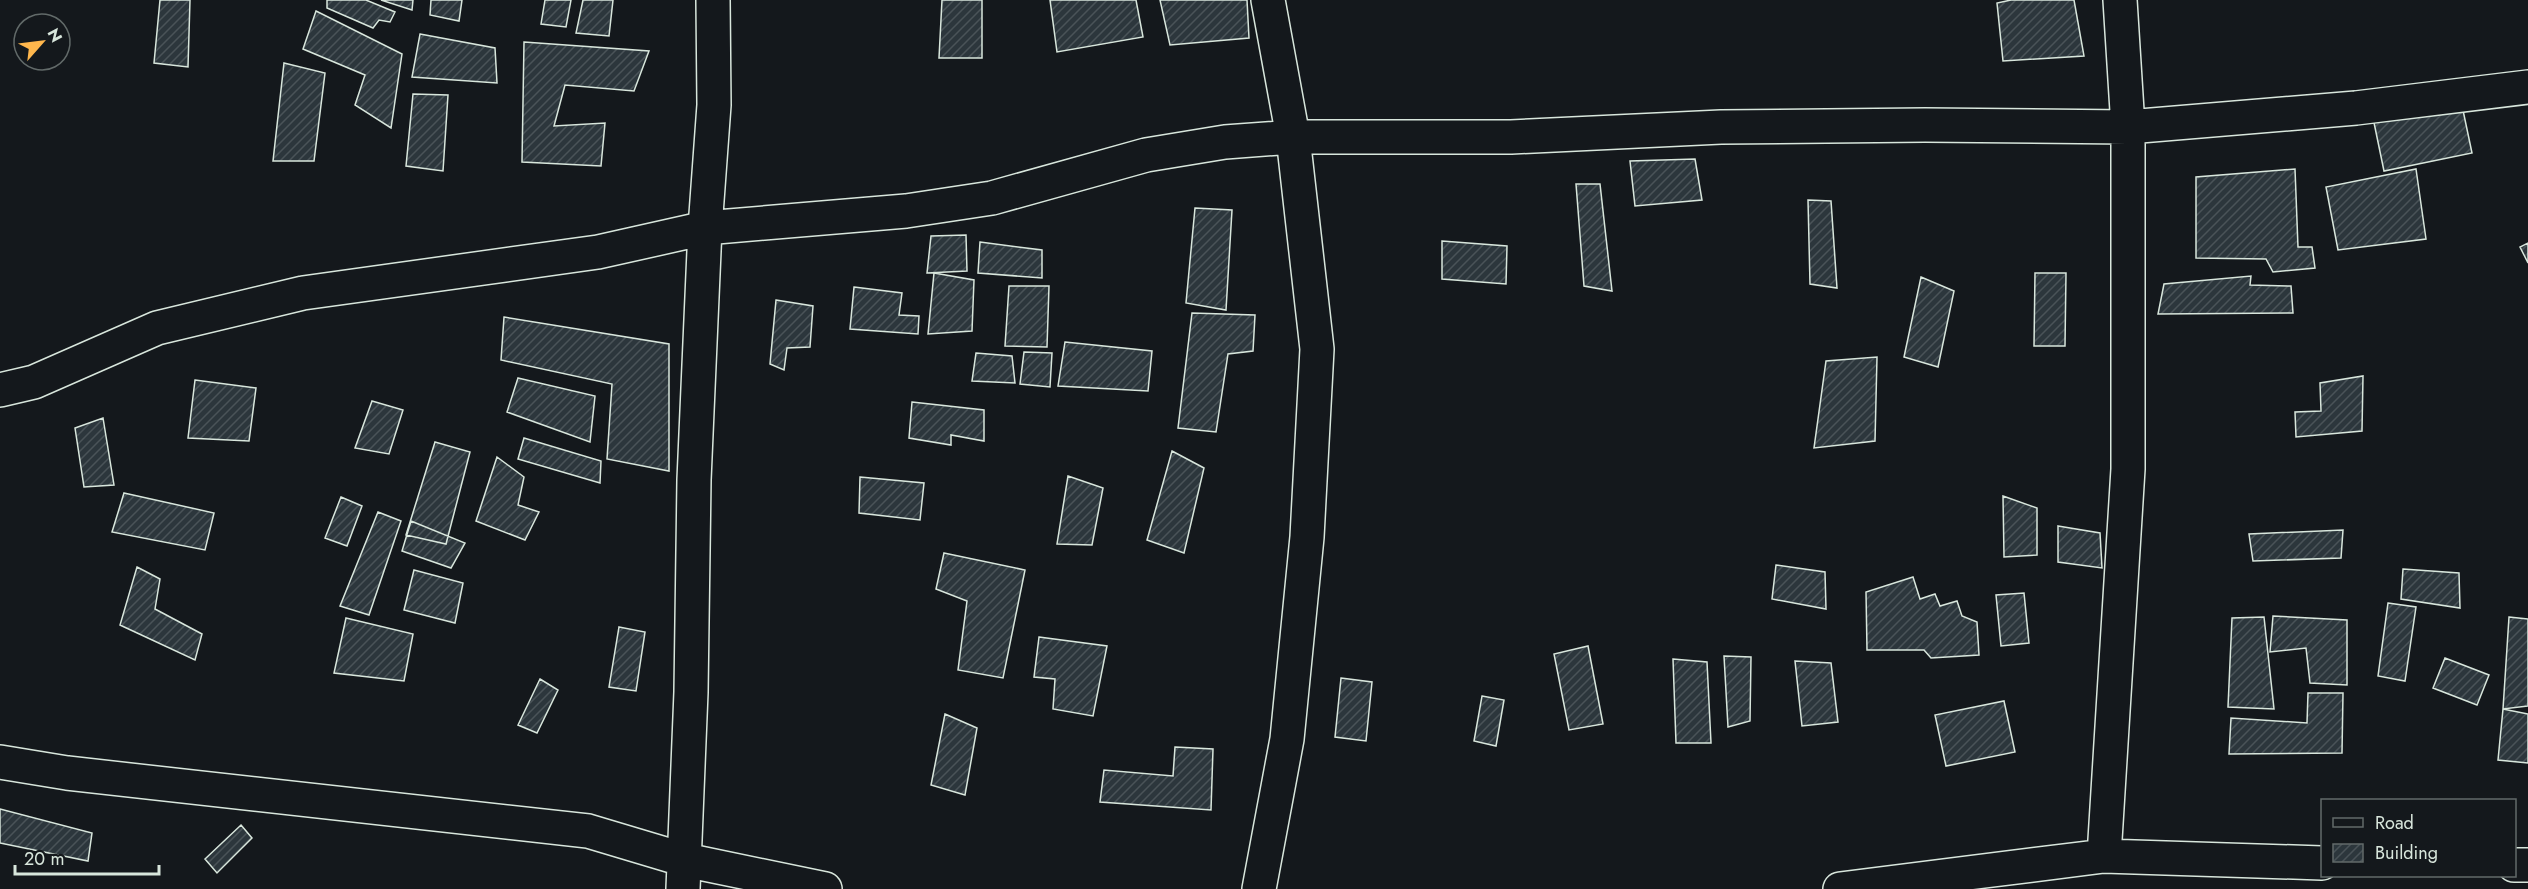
<svg xmlns="http://www.w3.org/2000/svg" width="2528" height="889" viewBox="0 0 2528 889" font-family="Jost,sans-serif">
  <style>
    .building { fill: url(#building-hatch); stroke: #d8e6dc; stroke-width: 1.5 }
    .lines { fill: none; stroke-linecap: round; stroke-linejoin: round }
    .minor-casing { stroke: #d8e6dc; stroke-width: 36 }
    .minor { stroke: #14181c; stroke-width: 33 }
  </style>
  <defs>
    <pattern id="building-hatch" width="6" height="6" patternUnits="userSpaceOnUse" patternTransform="scale(1.5)"><rect width="6" height="6" fill="#2c363c"/><path d="M-1 1l2-2M0 6l6-6M5 7l2-2" fill="none" stroke="#4a5358"/></pattern>
  </defs>
  <rect width="100%" height="100%" fill="#14181c"/>
  <!-- building -->
  <path class="building" d="M 160,0 L 190,0 L 188,67 L 154,63 Z
    M 327,0 L 366,0 L 395,12 L 390,22 L 379,20 L 373,28 L 327,8 Z
    M 381,0 L 413,0 L 412,10 Z
    M 431,0 L 462,0 L 459,21 L 430,15 Z
    M 545,0 L 571,0 L 566,27 L 541,24 Z
    M 583,0 L 613,0 L 609,36 L 576,33 Z
    M 942,0 L 982,0 L 982,58 L 939,58 Z
    M 1050,0 L 1136,0 L 1143,37 L 1057,52 Z
    M 1160,0 L 1247,0 L 1249,38 L 1170,45 Z
    M 2011,0 L 2074,0 L 2084,56 L 2003,61 L 1997,3 Z
    M 316,11 L 402,54 L 391,128 L 355,105 L 365,75 L 303,49 Z
    M 420,34 L 495,48 L 497,83 L 412,77 Z
    M 524,42 L 649,51 L 634,91 L 565,85 L 554,126 L 605,123 L 601,166 L 522,162 Z
    M 284,63 L 325,73 L 314,161 L 273,161 Z
    M 413,94 L 448,95 L 443,171 L 406,166 Z
    M 2460,96 L 2472,153 L 2384,171 L 2372,113 Z
    M 1695,159 L 1702,200 L 1635,206 L 1630,161 Z
    M 2295,169 L 2298,247 L 2312,247 L 2315,268 L 2273,272 L 2266,259 L 2196,258 L 2196,177 Z
    M 2416,169 L 2426,239 L 2338,250 L 2326,187 Z
    M 1576,184 L 1600,184 L 1612,291 L 1584,286 Z
    M 1808,200 L 1831,201 L 1837,288 L 1810,284 Z
    M 1195,208 L 1232,210 L 1226,310 L 1186,303 Z
    M 966,235 L 967,271 L 927,273 L 931,236 Z
    M 1442,241 L 1507,246 L 1506,284 L 1442,279 Z
    M 980,242 L 1042,250 L 1042,278 L 978,273 Z
    M 2528,243 L 2528,263 L 2520,247 Z
    M 934,273 L 974,280 L 972,331 L 928,334 Z
    M 2035,273 L 2066,273 L 2065,346 L 2034,346 Z
    M 2251,276 L 2250,285 L 2291,286 L 2293,313 L 2158,314 L 2164,284 Z
    M 1921,277 L 1954,291 L 1938,367 L 1904,357 Z
    M 1009,286 L 1049,286 L 1047,347 L 1005,346 Z
    M 854,287 L 902,293 L 899,315 L 919,316 L 918,334 L 850,329 Z
    M 776,300 L 813,306 L 810,347 L 787,348 L 784,370 L 770,364 Z
    M 1192,313 L 1255,315 L 1253,351 L 1228,354 L 1216,432 L 1178,428 Z
    M 504,317 L 669,344 L 669,471 L 607,459 L 612,384 L 501,360 Z
    M 1065,342 L 1152,351 L 1148,391 L 1058,386 Z
    M 1024,352 L 1052,353 L 1050,387 L 1020,384 Z
    M 976,353 L 1012,356 L 1015,383 L 972,381 Z
    M 1877,357 L 1875,441 L 1814,448 L 1826,361 Z
    M 2363,376 L 2362,431 L 2296,437 L 2295,412 L 2321,411 L 2320,383 Z
    M 518,378 L 595,396 L 590,442 L 507,412 Z
    M 195,380 L 256,388 L 249,441 L 188,438 Z
    M 372,401 L 403,410 L 389,454 L 355,448 Z
    M 912,402 L 984,410 L 984,441 L 951,435 L 951,445 L 909,438 Z
    M 103,418 L 114,485 L 84,487 L 75,428 Z
    M 524,438 L 601,461 L 600,483 L 518,459 Z
    M 435,442 L 470,452 L 446,544 L 406,535 Z
    M 1172,451 L 1204,468 L 1184,553 L 1147,540 Z
    M 497,457 L 524,477 L 518,505 L 539,512 L 525,540 L 476,521 Z
    M 1068,476 L 1103,488 L 1092,545 L 1057,544 Z
    M 860,477 L 924,483 L 920,520 L 859,513 Z
    M 124,493 L 214,513 L 205,550 L 112,532 Z
    M 2003,496 L 2037,508 L 2037,555 L 2004,557 Z
    M 341,497 L 362,506 L 347,546 L 325,538 Z
    M 378,512 L 401,521 L 369,615 L 340,606 Z
    M 411,521 L 465,543 L 451,568 L 402,551 Z
    M 2058,526 L 2100,533 L 2102,568 L 2058,562 Z
    M 2343,530 L 2341,558 L 2253,561 L 2249,534 Z
    M 944,553 L 1025,570 L 1003,678 L 958,670 L 967,601 L 936,589 Z
    M 1776,565 L 1825,572 L 1826,609 L 1772,599 Z
    M 137,567 L 160,579 L 155,609 L 202,634 L 195,660 L 120,625 Z
    M 2403,569 L 2459,573 L 2460,608 L 2401,599 Z
    M 414,570 L 463,583 L 455,623 L 404,610 Z
    M 1913,577 L 1920,599 L 1935,594 L 1940,606 L 1957,601 L 1962,616 L 1977,622 L 1979,655 L 1931,658 L 1924,650 L 1867,650 L 1866,592 Z
    M 2024,593 L 2029,643 L 2001,646 L 1996,595 Z
    M 2388,603 L 2416,607 L 2405,681 L 2378,676 Z
    M 2273,616 L 2347,620 L 2347,685 L 2310,683 L 2306,648 L 2270,652 Z
    M 2264,617 L 2274,709 L 2228,707 L 2232,618 Z
    M 2509,617 L 2528,619 L 2528,706 L 2503,709 Z
    M 346,618 L 413,634 L 404,681 L 334,673 Z
    M 619,627 L 645,632 L 636,691 L 609,687 Z
    M 1039,637 L 1107,646 L 1093,716 L 1053,709 L 1055,679 L 1034,677 Z
    M 1588,646 L 1603,724 L 1569,730 L 1554,654 Z
    M 1724,656 L 1751,657 L 1750,721 L 1728,727 Z
    M 2445,658 L 2489,675 L 2477,705 L 2433,688 Z
    M 1673,659 L 1707,662 L 1711,743 L 1676,743 Z
    M 1795,661 L 1831,663 L 1838,722 L 1802,726 Z
    M 1341,678 L 1372,682 L 1366,741 L 1335,737 Z
    M 540,679 L 558,690 L 537,733 L 518,725 Z
    M 2308,693 L 2343,693 L 2342,753 L 2229,754 L 2231,718 L 2307,723 Z
    M 1482,696 L 1504,700 L 1496,746 L 1474,741 Z
    M 2004,701 L 2015,752 L 1946,766 L 1935,715 Z
    M 2503,709 L 2528,714 L 2528,763 L 2498,760 Z
    M 945,714 L 977,728 L 965,795 L 931,785 Z
    M 1175,747 L 1213,749 L 1211,810 L 1100,802 L 1104,770 L 1173,776 Z
    M 0,809 L 92,833 L 88,861 L 0,843 Z
    M 241,825 L 252,838 L 217,873 L 205,859 Z"/>
  <g class="lines">
    <!-- minor casing -->
    <g class="minor-casing">
      <path id="minor" d="M 0,390 L 34,382 L 157,328 L 303,293 L 598,252 L 705,228 L 906,211 L 992,198 L 1146,155 L 1225,142 L 1293,137 L 1511,137 L 1721,127 L 1925,125 L 2128,127 L 2356,108 L 2528,87
        M 0,762 L 67,773 L 588,831 L 685,860 L 825,889
        M 2104,856 L 2128,469 L 2128,127 L 2120,0
        M 2514,865 L 2528,865
        M 683,889 L 691,692 L 694,480 L 705,228 L 714,105 L 713,0
        M 1259,889 L 1287,739 L 1307,537 L 1317,349 L 1293,137 L 1268,0
        M 1840,889 L 2104,856 L 2322,863"/>
    </g>
    <!-- minor -->
    <use href="#minor" class="minor"/>
  </g>
  <!-- legend -->
  <rect x="2321" y="799" width="195" height="78" fill="#14181c" stroke="#626a69" stroke-width="1.5"/>
  <rect x="2333" y="818" width="30" height="9" fill="#14181c" stroke="#626a69" stroke-width="1.5"/>
  <text x="2375" y="829" font-size="18" fill="#d8e6dc">Road</text>
  <rect x="2333" y="844" width="30" height="18" fill="url(#building-hatch)" stroke="#626a69" stroke-width="1.5"/>
  <text x="2375" y="859" font-size="18" fill="#d8e6dc">Building</text>
  <!-- north arrow -->
  <g transform="translate(42 42) rotate(62)"><circle r="28" fill="#14181c" stroke="#626a69" stroke-width="1.5"/>
  <path d="M0-4.5L10 22L0 15L-10 22Z" fill="#ffb74d"/>
  <text y="-9" font-size="16" font-weight="bold" text-anchor="middle" fill="#d8e6dc">N</text>
  </g>
  <!-- scale -->
  <path d="M15 865v9h144v-9" fill="none" stroke="#d8e6dc" stroke-width="3"/>
  <text x="24" y="865" font-size="18" fill="#d8e6dc" stroke="#14181c" stroke-width="4.5" paint-order="stroke">20 m</text>
</svg>
